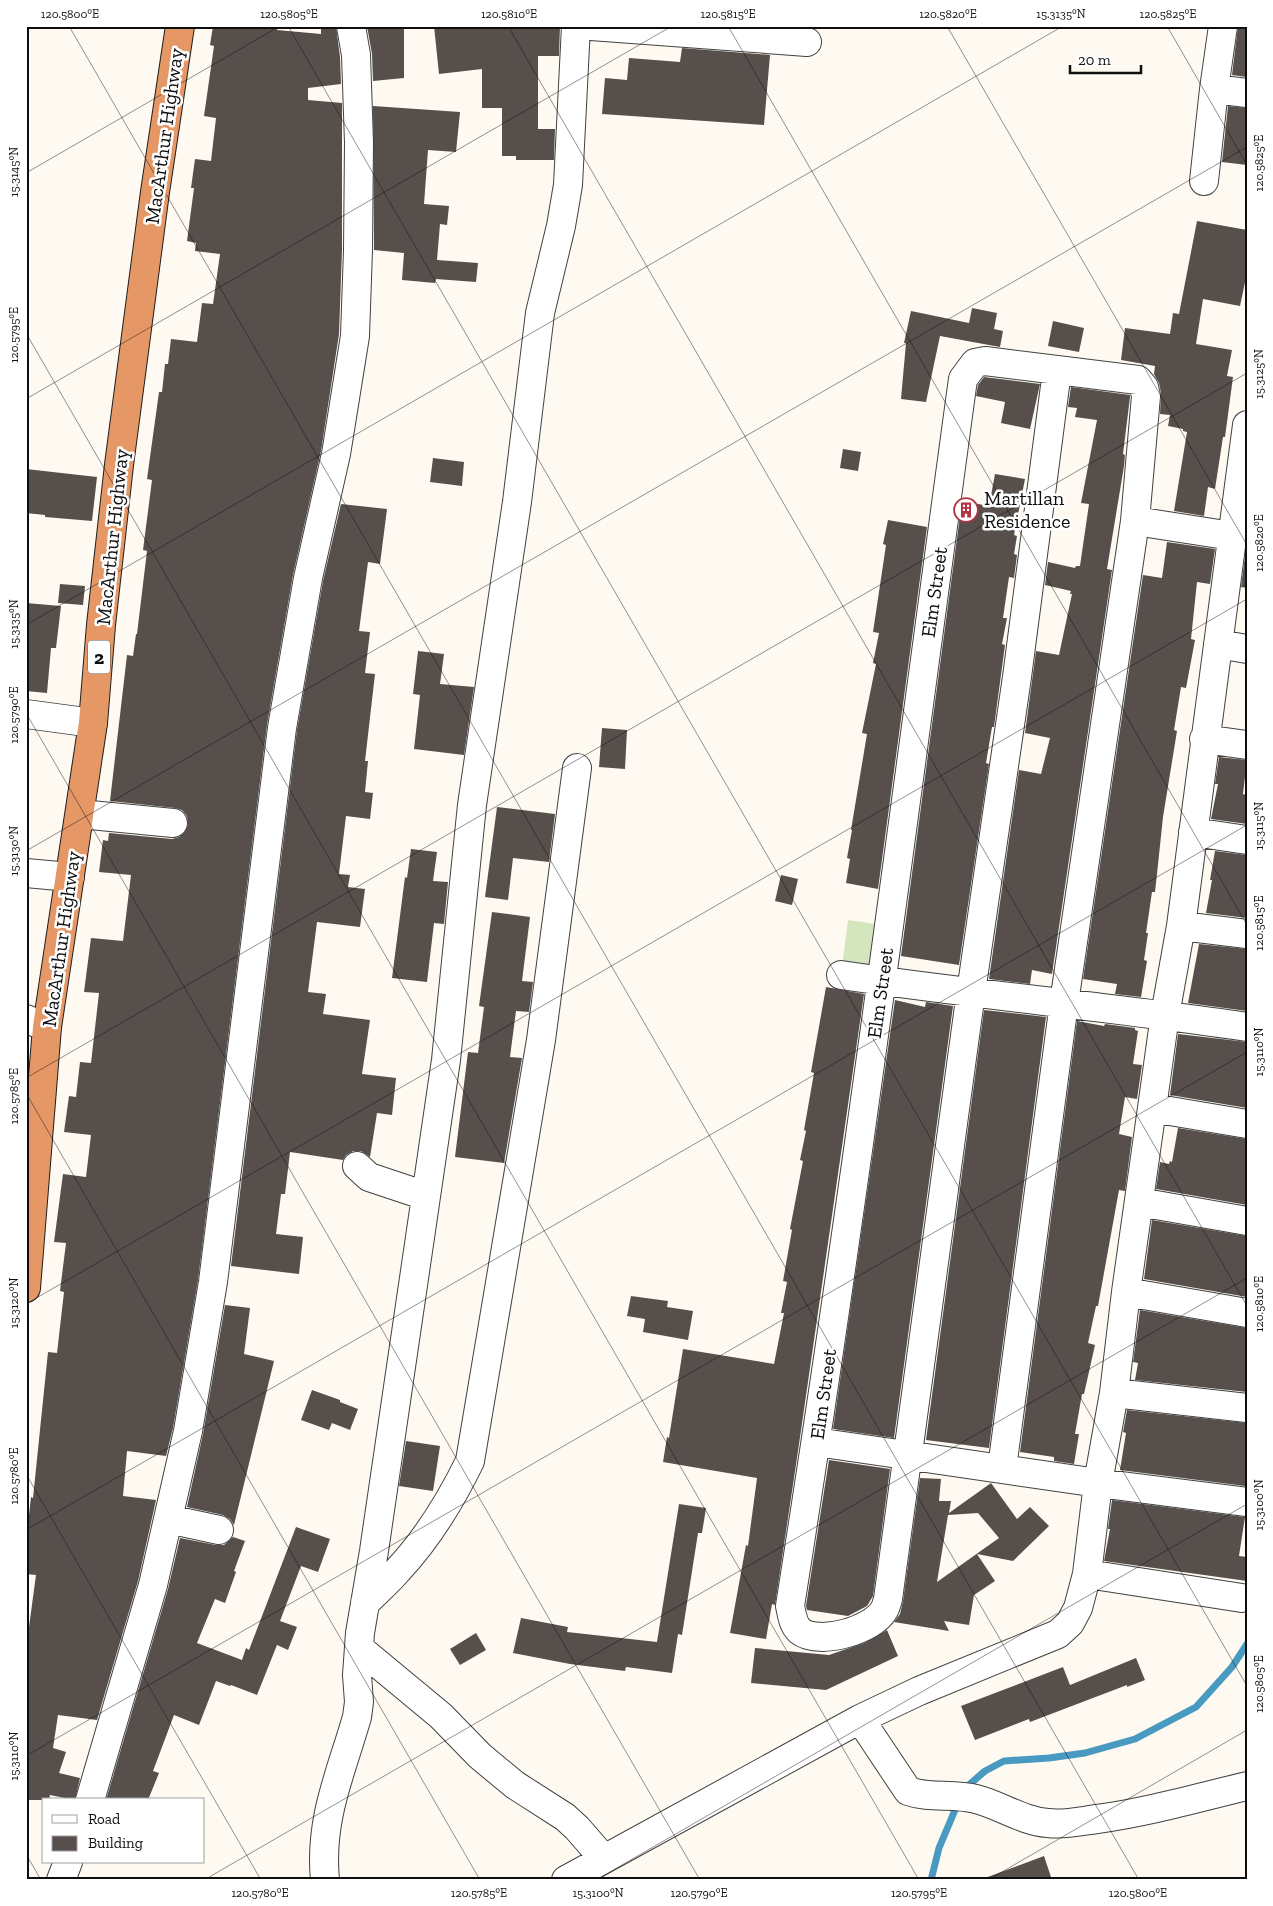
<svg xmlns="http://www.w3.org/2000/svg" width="1273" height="1906" viewBox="0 0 1273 1906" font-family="'Zilla Slab',serif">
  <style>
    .green { fill: #d5e5bd }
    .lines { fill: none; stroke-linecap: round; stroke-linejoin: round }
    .stream { stroke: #489ac0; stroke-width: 7 }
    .building { fill: #564f4c; fill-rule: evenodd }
    .minor-casing { stroke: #414141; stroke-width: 30 }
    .highway-casing { stroke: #1f1f1f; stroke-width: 30 }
    .minor { stroke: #fff; stroke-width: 28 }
    .highway { stroke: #e69766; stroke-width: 28 }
    .ticks { fill: none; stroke: #0e0e0e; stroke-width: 1; stroke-opacity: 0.45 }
    .labels { text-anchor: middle; stroke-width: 5; stroke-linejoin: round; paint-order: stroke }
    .shield { fill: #fff; stroke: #565656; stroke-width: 1 }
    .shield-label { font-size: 19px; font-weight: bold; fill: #0e0e0e }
    .street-label { font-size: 20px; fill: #0e0e0e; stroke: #fff }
    .poi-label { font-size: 20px; fill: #0e0e0e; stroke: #fff; text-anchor: start }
    .neatline { fill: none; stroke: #0e0e0e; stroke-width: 2 }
    .ticks-label { font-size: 12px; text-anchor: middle; fill: #0e0e0e }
  </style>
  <rect width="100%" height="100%" fill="#fefaf1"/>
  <!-- green -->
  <path class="green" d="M 848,920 L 883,925 L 876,972 L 842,967 Z"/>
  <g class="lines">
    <!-- stream -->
    <path class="stream" d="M 970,1784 L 985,1771 L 1004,1761 L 1049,1758 L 1085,1753 L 1135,1739 L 1196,1707 L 1232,1667 L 1247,1644
      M 931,1880 L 939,1848 L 955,1810"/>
  </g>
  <!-- building -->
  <path class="building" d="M 213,26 L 278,26 L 277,30 L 321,34 L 321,26 L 336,26 L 340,57 L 341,84 L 308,88 L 308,100 L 342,103 L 342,250 L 339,334 L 321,451 L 293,575 L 267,725 L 198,1280 L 173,1428 L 166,1456 L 127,1451 L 123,1496 L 156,1500 L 138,1581 L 97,1720 L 58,1715 L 53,1748 L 66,1752 L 59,1773 L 80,1778 L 75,1800 L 50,1795 L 49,1800 L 26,1800 L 26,1626 L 29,1627 L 36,1575 L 26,1574 L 26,1515 L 29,1515 L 31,1497 L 33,1498 L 48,1352 L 57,1353 L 64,1292 L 60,1291 L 66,1243 L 54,1242 L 63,1174 L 86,1177 L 91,1135 L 64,1132 L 69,1096 L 76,1097 L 80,1062 L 91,1063 L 99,993 L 84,992 L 91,938 L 123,941 L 131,875 L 99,872 L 103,840 L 108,841 L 109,833 L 172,839 L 179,837 L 185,832 L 188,825 L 187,816 L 182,810 L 175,808 L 110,801 L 127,655 L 133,656 L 136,634 L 137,634 L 147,551 L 143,550 L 152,480 L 147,479 L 159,392 L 162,392 L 165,364 L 168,364 L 171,339 L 197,342 L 202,303 L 213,304 L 220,254 L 195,251 L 196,243 L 187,241 L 194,188 L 191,188 L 195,159 L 211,161 L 216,118 L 204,116 L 214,46 L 210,45 Z
    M 367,26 L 404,26 L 404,78 L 373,81 L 372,54 Z
    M 434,26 L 560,26 L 559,56 L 538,56 L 538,129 L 555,129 L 554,160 L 516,160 L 516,156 L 502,156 L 502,108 L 482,108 L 482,69 L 439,74 Z
    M 1238,26 L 1247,26 L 1247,77 L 1232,75 Z
    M 682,48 L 770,55 L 764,125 L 602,114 L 605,78 L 627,80 L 629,58 L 680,62 Z
    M 373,106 L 460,112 L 456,152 L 428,150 L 424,204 L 449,206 L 447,225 L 440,224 L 437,260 L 478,263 L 476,282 L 436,279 L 435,283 L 402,280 L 404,253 L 374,250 Z
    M 1228,106 L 1247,108 L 1247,165 L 1222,162 Z
    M 1197,221 L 1247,230 L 1247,273 L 1240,306 L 1203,299 L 1196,344 L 1232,350 L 1227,376 L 1233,377 L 1225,437 L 1223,437 L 1215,489 L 1208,487 L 1204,516 L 1174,511 L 1187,432 L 1183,431 L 1183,429 L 1168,426 L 1170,415 L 1160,414 L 1161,393 L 1159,383 L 1154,374 L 1155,366 L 1121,360 L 1125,328 L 1170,334 L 1173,313 L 1179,314 Z
    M 972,308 L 997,313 L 994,329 L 1003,331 L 1000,347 L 940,336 L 926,402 L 901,399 L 906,343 L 904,343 L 911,311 L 969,323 Z
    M 1053,321 L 1084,328 L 1079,352 L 1048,346 Z
    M 984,377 L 1040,384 L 1030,429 L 1001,423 L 1005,402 L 976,396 L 978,385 Z
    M 1071,387 L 1130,395 L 1130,397 L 1123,454 L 1125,455 L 1124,466 L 1107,569 L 1112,570 L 1052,974 L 1032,970 L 1030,984 L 989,979 L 1019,770 L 1041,774 L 1050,738 L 1025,733 L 1036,651 L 1059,655 L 1072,594 L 1070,594 L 1071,591 L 1045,585 L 1048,562 L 1075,568 L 1076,566 L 1080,566 L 1089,504 L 1081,503 L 1097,420 L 1075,417 L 1077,408 L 1068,407 Z
    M 843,449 L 861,452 L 858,471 L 840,468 Z
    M 433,458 L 464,462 L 462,486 L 430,482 Z
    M 26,469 L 97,477 L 92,521 L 45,517 L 45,515 L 26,513 Z
    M 995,474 L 1025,479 L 1014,535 L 1017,536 L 1014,554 L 1017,555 L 1014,578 L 1009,577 L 1003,618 L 1007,618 L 1002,644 L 1005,645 L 994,727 L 992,727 L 986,763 L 989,764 L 959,965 L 901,956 L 962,501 L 989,506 Z
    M 341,504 L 387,509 L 380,564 L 368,562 L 359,631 L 370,632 L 365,673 L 375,674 L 365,761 L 368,761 L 365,792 L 373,793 L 370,819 L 346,816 L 339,874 L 350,875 L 348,887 L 365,889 L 360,927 L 317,922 L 308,992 L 326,994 L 323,1014 L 370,1020 L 362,1074 L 396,1078 L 392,1115 L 377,1113 L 370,1157 L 361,1151 L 353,1151 L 346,1155 L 343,1160 L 290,1152 L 285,1194 L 281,1194 L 276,1234 L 303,1237 L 299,1274 L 231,1266 L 297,730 L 323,581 Z
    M 888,520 L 927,527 L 878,889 L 846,883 L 850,859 L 847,858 L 852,830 L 851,830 L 867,734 L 862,733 L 876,664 L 873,663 L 879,633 L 873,632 L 886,545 L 883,544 Z
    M 1167,542 L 1215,549 L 1210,584 L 1197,582 L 1191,639 L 1195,640 L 1186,688 L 1181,687 L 1174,730 L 1177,731 L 1163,817 L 1157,874 L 1155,892 L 1152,892 L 1146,933 L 1148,933 L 1144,960 L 1147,961 L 1141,997 L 1115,994 L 1117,984 L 1083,979 L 1143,575 L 1162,578 Z
    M 1246,549 L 1247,549 L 1247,588 L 1241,587 Z
    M 60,584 L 85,586 L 83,605 L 58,603 Z
    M 26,603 L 61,606 L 56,648 L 51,648 L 47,693 L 26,691 Z
    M 418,651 L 444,654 L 440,684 L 474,687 L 464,755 L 414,749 L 420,695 L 413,694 Z
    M 602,728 L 627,730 L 625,769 L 599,767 Z
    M 1219,757 L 1247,760 L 1243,794 L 1247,795 L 1247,824 L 1211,819 L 1218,784 L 1215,784 Z
    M 497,807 L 555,814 L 549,862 L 513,858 L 508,900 L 485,897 Z
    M 411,849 L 437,852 L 433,881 L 448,882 L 444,924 L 434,923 L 427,982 L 392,978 L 405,877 L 407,878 Z
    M 1215,851 L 1247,855 L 1247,918 L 1206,913 L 1212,880 L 1210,880 Z
    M 781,875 L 798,879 L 792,905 L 775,901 Z
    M 492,912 L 530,917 L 522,981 L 533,982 L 529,1012 L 516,1011 L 510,1057 L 522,1058 L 504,1163 L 455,1157 L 468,1052 L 478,1053 L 484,1007 L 479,1006 Z
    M 1199,944 L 1247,949 L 1247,1011 L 1188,1003 Z
    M 826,987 L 864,994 L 798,1451 L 775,1605 L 772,1604 L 766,1639 L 730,1633 L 746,1545 L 748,1546 L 757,1478 L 663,1462 L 667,1437 L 669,1438 L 683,1349 L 774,1364 L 784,1313 L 781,1313 L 787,1282 L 783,1281 L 792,1230 L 790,1229 L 803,1161 L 800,1160 L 806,1131 L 804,1130 L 814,1073 L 811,1072 Z
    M 895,1000 L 925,1007 L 926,1002 L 953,1006 L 894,1438 L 833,1429 Z
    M 984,1010 L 1046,1017 L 989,1448 L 926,1440 Z
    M 1077,1021 L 1104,1026 L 1105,1024 L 1135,1028 L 1135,1030 L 1138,1031 L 1133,1064 L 1142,1065 L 1137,1099 L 1125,1097 L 1119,1134 L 1132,1137 L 1125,1191 L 1119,1190 L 1098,1306 L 1096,1306 L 1088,1343 L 1095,1345 L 1084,1394 L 1082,1394 L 1075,1434 L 1079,1434 L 1074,1464 L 1054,1461 L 1054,1457 L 1020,1452 Z
    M 1178,1034 L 1247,1042 L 1247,1108 L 1170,1095 Z
    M 1178,1128 L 1247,1139 L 1247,1205 L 1156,1189 L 1160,1162 L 1169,1164 L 1170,1161 L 1172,1162 Z
    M 1152,1220 L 1247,1236 L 1247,1297 L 1144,1279 Z
    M 631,1296 L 668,1301 L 667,1307 L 693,1311 L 688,1340 L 643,1332 L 645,1319 L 627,1316 Z
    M 225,1305 L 250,1308 L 244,1354 L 274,1361 L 234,1525 L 230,1519 L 223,1515 L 187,1507 L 203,1434 Z
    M 1140,1310 L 1247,1328 L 1247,1392 L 1135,1380 L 1138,1363 L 1133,1362 Z
    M 312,1390 L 340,1400 L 340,1402 L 358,1409 L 350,1430 L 332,1423 L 329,1430 L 301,1420 Z
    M 1127,1410 L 1247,1423 L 1245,1486 L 1120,1470 L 1126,1433 L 1123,1432 Z
    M 406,1441 L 440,1446 L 433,1491 L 399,1486 Z
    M 829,1460 L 890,1469 L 873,1596 L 867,1606 L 848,1616 L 807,1610 L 806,1606 Z
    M 920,1478 L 941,1479 L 939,1501 L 951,1501 L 949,1513 L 991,1483 L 1017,1519 L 1030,1507 L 1049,1526 L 1013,1561 L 977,1554 L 995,1581 L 974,1595 L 969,1625 L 944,1621 L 949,1631 L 894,1622 L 900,1614 L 903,1601 ZM 978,1513 L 999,1538 L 937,1582 L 948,1515 Z
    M 1112,1500 L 1245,1517 L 1239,1556 L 1247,1557 L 1247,1581 L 1104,1561 L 1110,1529 L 1108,1529 Z
    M 679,1504 L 706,1508 L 702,1533 L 698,1533 L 682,1635 L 678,1634 L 672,1673 L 626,1667 L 625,1671 L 570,1664 L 513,1653 L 521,1618 L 568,1627 L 567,1632 L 657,1642 Z
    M 296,1527 L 330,1539 L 318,1572 L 301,1566 L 280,1621 L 297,1627 L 288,1650 L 277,1645 L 257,1695 L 231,1685 L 230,1686 L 216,1681 L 199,1725 L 174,1715 L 153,1771 L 159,1773 L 148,1800 L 106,1800 L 168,1589 L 180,1538 L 216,1545 L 224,1545 L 233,1537 L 245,1541 L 234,1571 L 236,1572 L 225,1603 L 215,1599 L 197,1643 L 242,1660 L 246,1648 L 249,1650 Z
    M 887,1630 L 898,1656 L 826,1690 L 751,1683 L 755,1648 L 829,1655 L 864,1643 Z
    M 476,1633 L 486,1650 L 460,1665 L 450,1649 Z
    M 1136,1658 L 1145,1680 L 1127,1687 L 1127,1685 L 1030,1722 L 1029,1719 L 975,1740 L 961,1706 L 1063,1667 L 1070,1685 Z
    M 1044,1856 L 1052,1880 L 985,1880 L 985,1878 Z"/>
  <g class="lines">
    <!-- minor casing -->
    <g class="minor-casing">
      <path id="minor" d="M 591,26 L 807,42
        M 1214,89 L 1247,93
        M 1204,181 L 1214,89 L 1223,26
        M 1135,521 L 1232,536
        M 1218,644 L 1247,649
        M 26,714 L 93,723
        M 1204,739 L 1247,745
        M 80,814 L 173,823
        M 1193,832 L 1247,840
        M 26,873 L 70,877
        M 1181,926 L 1247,934
        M 841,975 C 976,995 1112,1007 1247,1027
        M 26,1019 L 47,1027
        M 1152,1108 L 1247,1124
        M 357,1166 L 369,1177 L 426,1196
        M 1139,1202 L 1247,1221
        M 1126,1292 L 1247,1313
        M 1114,1393 L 1247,1408
        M 816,1442 L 1098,1483 L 1247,1502
        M 1002,1468 L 1064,1003 L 1135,521 L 1146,396 L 1144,387 L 1138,380 L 985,361 L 975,363 L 963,379 C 907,788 855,1198 790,1606 C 792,1615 793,1625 800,1631 C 819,1646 873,1630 884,1610 C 886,1607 887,1602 888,1599 L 971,992 L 1017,677 L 1057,371
        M 168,1519 L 219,1530
        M 1087,1574 L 1242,1598
        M 365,1603 C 376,1592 388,1582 398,1570 C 428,1538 451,1500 470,1461 L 541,1040 L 577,768
        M 359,1648 L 441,1716 L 480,1756 L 515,1785 L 565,1817 L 577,1828 L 604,1859
        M 860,1719 L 908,1791 C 930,1799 953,1793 976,1799 C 1000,1805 1022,1821 1048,1823 C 1065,1825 1081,1821 1097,1819 C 1148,1812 1197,1798 1247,1786
        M 90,1800 L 153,1585 L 188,1431 L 213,1282 L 282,728 L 308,578 L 336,454 L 355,336 L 358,250 L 359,143 L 356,55 L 351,26
        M 61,1880 L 68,1862
        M 325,1880 C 319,1819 341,1773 357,1717 L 359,1702 L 357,1675 L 360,1633 L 374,1551 L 446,1060 L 472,805 L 517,502 L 540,313 L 561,226 L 568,185 L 576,26
        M 566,1880 L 860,1719 L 919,1691 L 1058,1634 L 1070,1623 L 1078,1608 L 1087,1574 L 1098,1483 L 1114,1393 L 1126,1292 L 1152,1108 L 1165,1015 L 1181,926 L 1247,425"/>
    </g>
    <!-- highway casing -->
    <g class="highway-casing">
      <path id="highway" d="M 26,1288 L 47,1027 L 93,723 L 101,625 L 119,465 L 155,192 L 180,26"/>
    </g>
    <!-- minor -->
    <use href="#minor" class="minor"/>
    <!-- highway -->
    <use href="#highway" class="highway"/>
  </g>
  <!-- ticks -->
  <path class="ticks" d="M 69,26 L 1139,1880M 288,26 L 1247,1686M 508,26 L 1247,1306M 728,26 L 1247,925M 947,26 L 1247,545M 1167,26 L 1247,165M 26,173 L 280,26M 26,333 L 919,1880M 26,399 L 672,26M 26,625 L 1063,26M 26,713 L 700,1880M 26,851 L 1247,147M 26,1078 L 1247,373M 26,1093 L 480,1880M 26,1304 L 1247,599M 26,1474 L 261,1880M 26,1530 L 1247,825M 26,1756 L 1247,1052M 26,1854 L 41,1880M 204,1880 L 1247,1278M 596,1880 L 1247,1504M 988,1880 L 1247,1730"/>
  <!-- icons -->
  <defs>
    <g id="building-ring" transform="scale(1.25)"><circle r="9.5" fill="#fff" stroke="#b13343" stroke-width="1.5"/><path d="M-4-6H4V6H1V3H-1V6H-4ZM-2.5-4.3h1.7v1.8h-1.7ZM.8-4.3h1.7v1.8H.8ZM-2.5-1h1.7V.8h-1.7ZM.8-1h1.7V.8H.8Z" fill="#b13343"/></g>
  </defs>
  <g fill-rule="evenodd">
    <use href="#building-ring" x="966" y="510"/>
  </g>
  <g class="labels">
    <!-- shield labels -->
    <rect class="shield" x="88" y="640.5" width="22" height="33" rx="4"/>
    <g class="shield-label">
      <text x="99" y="664">2</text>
    </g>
    <!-- street labels -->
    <g class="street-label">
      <text transform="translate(164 136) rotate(-82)" y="7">MacArthur Highway</text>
      <text transform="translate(112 537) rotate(-84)" y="7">MacArthur Highway</text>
      <text transform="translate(934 592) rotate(-82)" y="7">Elm Street</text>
      <text transform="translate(61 939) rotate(-82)" y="7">MacArthur Highway</text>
      <text transform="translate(880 993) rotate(-82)" y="7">Elm Street</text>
      <text transform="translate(823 1394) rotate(-82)" y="7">Elm Street</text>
    </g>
    <!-- poi labels -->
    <g class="poi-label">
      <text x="984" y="505">Martillan<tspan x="984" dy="23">Residence</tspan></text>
    </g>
  </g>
  <!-- border -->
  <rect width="1273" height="1906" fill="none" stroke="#ffffff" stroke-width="55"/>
  <!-- legend -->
  <rect x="42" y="1798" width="162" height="65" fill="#ffffff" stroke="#9f9f9f"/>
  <rect x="52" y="1815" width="25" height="8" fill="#ffffff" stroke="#9f9f9f"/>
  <text x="88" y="1824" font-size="15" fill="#0e0e0e">Road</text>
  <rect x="52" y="1836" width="25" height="15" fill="#564f4c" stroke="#9f9f9f"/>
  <text x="88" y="1848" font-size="15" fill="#0e0e0e">Building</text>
  <!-- scale -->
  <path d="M1070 65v8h71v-8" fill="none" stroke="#0e0e0e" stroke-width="2.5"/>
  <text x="1078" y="65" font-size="15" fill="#0e0e0e" stroke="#ffffff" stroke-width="4" paint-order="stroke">20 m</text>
  <rect x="28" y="28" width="1218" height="1850" class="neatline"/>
  <g class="ticks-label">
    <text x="70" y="18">120.5800°E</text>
    <text x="289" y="18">120.5805°E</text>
    <text x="509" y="18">120.5810°E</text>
    <text x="728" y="18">120.5815°E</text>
    <text x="948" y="18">120.5820°E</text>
    <text x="1061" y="18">15.3135°N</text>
    <text x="1168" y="18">120.5825°E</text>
    <text transform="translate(1259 163) rotate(-90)" y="4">120.5825°E</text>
    <text transform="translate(14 172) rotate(-90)" y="4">15.3145°N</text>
    <text transform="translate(14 335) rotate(-90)" y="4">120.5795°E</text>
    <text transform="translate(1259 374) rotate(-90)" y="4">15.3125°N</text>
    <text transform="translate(1259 543) rotate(-90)" y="4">120.5820°E</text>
    <text transform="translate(14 624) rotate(-90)" y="4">15.3135°N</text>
    <text transform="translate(14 715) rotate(-90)" y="4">120.5790°E</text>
    <text transform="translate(1259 826) rotate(-90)" y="4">15.3115°N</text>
    <text transform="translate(14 851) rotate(-90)" y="4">15.3130°N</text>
    <text transform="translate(1259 923) rotate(-90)" y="4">120.5815°E</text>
    <text transform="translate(1259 1052) rotate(-90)" y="4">15.3110°N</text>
    <text transform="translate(14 1096) rotate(-90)" y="4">120.5785°E</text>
    <text transform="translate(14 1303) rotate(-90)" y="4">15.3120°N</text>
    <text transform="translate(1259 1304) rotate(-90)" y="4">120.5810°E</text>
    <text transform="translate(14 1476) rotate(-90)" y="4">120.5780°E</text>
    <text transform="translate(1259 1505) rotate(-90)" y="4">15.3100°N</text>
    <text transform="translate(1259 1684) rotate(-90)" y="4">120.5805°E</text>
    <text transform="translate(14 1756) rotate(-90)" y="4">15.3110°N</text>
    <text x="260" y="1897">120.5780°E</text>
    <text x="479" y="1897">120.5785°E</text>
    <text x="598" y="1897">15.3100°N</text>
    <text x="699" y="1897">120.5790°E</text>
    <text x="919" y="1897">120.5795°E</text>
    <text x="1138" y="1897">120.5800°E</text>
  </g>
</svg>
